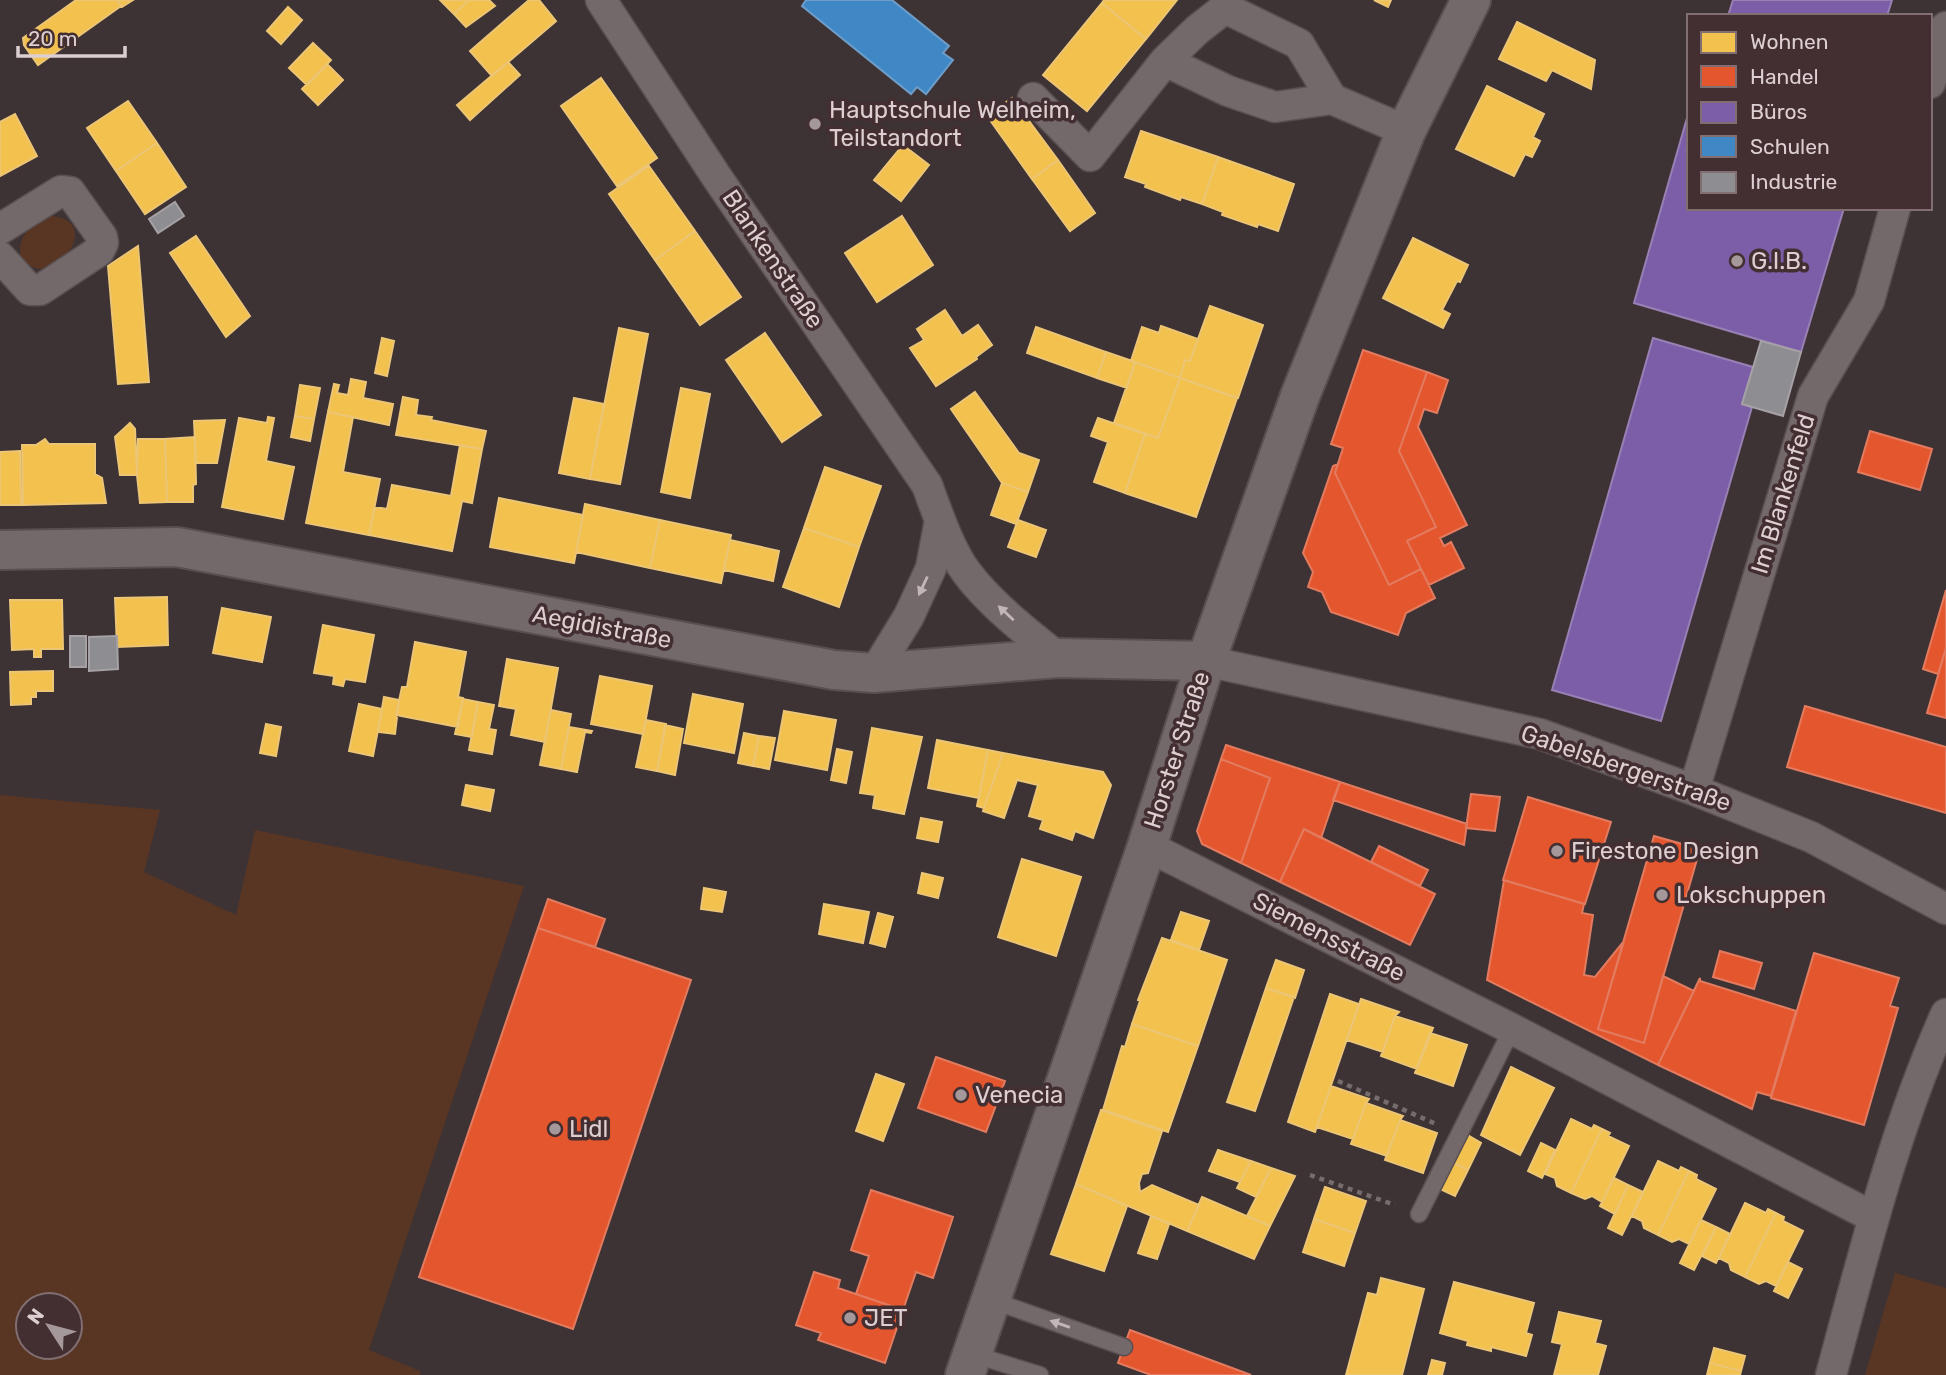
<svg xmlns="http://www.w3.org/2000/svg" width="1946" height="1375" viewBox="0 0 1946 1375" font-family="Rubik,sans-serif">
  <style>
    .green { fill: #593524; fill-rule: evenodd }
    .homes { fill: #f2c14e; stroke: #ecc575; stroke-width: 2 }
    .shops { fill: #e4572e; stroke: #e27b5f; stroke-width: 2 }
    .offices { fill: #7b5ea7; stroke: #9880b4; stroke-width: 2 }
    .schools { fill: #3f88c5; stroke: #6e9dc9; stroke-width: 2 }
    .industry { fill: #8d8d92; stroke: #a5a1a5; stroke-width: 2 }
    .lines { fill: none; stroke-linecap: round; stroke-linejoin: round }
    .service-casing { stroke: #594f50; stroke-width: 19 }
    .minor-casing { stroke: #594f50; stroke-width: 33 }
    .tertiary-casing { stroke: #594f50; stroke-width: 42 }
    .secondary-casing { stroke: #594f50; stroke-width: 42 }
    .path { stroke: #756c6d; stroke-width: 4.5; stroke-dasharray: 5 5; stroke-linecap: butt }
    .service { stroke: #73696b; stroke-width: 16 }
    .minor { stroke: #73696b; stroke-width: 30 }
    .tertiary { stroke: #73696b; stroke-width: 38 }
    .secondary { stroke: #73696b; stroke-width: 38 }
    .oneway { fill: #c2b6b8 }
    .poi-dot { fill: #a5989a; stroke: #432e31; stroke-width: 2.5 }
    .labels { text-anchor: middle; stroke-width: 7; stroke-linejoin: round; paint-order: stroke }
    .poi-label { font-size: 24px; fill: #ddcfd1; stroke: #432e31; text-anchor: start }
    .street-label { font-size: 24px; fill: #ddcfd1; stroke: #432e31 }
  </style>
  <rect width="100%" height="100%" fill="#3e3334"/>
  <!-- green -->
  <path class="green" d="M 52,216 C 108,222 48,297 21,257 C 16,236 33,221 52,216 Z
    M 0,795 L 160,810 L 144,872 L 236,915 L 255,830 L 524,886 L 369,1350 L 420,1371 L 420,1375 L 0,1375 ZM 70,1305 L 70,1347 L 28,1347 L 28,1305 Z
    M 1895,1273 L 1946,1288 L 1946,1375 L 1865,1375 Z"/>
  <!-- homes -->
  <path class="homes" d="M 76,0 L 117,0 L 121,6 L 38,65 L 24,45 L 23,38 Z
    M 117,0 L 133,0 L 122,7 Z
    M 440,0 L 469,0 L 454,14 Z
    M 469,0 L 489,0 L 495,6 L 466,27 L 454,14 Z
    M 529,0 L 539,0 L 556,21 L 492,76 L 470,51 Z
    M 1104,0 L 1177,0 L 1146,39 L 1102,3 Z
    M 1374,0 L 1391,0 L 1388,7 Z
    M 1102,3 L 1146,39 L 1087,111 L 1043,75 Z
    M 288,7 L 302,20 L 281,44 L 267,31 Z
    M 1517,22 L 1595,60 L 1591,89 L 1552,70 L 1546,81 L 1499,59 Z
    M 313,43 L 331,60 L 307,85 L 289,68 Z
    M 508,62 L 520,75 L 470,120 L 457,105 Z
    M 327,64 L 343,80 L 318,105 L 302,89 Z
    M 601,78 L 657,158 L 617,186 L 561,106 Z
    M 1487,86 L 1544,114 L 1533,137 L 1540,141 L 1532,157 L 1525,154 L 1514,176 L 1456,149 Z
    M 1012,98 L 1058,160 L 1032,179 L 987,116 Z
    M 128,101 L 157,143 L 116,171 L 87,128 Z
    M 15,114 L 37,156 L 0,176 L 0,122 Z
    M 1141,131 L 1218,157 L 1202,204 L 1181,197 L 1180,200 L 1145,187 L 1146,184 L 1125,177 Z
    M 157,143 L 186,187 L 145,214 L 116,171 Z
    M 903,145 L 929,165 L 901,201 L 874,180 Z
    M 1218,157 L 1294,184 L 1278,231 L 1258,224 L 1257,227 L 1222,215 L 1223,212 L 1202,204 Z
    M 1058,160 L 1095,213 L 1070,231 L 1032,179 Z
    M 649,166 L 695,231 L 655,260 L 609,194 Z
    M 902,216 L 933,265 L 877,302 L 845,253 Z
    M 695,231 L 741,297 L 700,325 L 655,260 Z
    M 196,236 L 250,316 L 226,337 L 170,253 Z
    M 1413,238 L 1468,265 L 1460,282 L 1457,281 L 1442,310 L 1450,314 L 1443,328 L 1383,298 Z
    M 138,246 L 149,382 L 118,384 L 108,266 Z
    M 1210,306 L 1263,325 L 1238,398 L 1180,378 L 1185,360 L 1190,361 Z
    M 945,310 L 962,336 L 978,325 L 992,345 L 976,357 L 977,359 L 936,386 L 910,348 L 924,340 L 917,329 Z
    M 1161,326 L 1198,339 L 1190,361 L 1185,360 L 1180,378 L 1131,361 L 1142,327 L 1159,333 Z
    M 1036,327 L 1106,352 L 1097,378 L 1027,353 Z
    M 619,328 L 648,334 L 620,484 L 590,479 Z
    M 765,333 L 821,415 L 782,442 L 726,360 Z
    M 382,338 L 394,341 L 387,376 L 375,373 Z
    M 1106,352 L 1135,362 L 1127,388 L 1097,378 Z
    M 1135,362 L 1180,378 L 1158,438 L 1114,423 Z
    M 1180,378 L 1237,398 L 1196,517 L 1125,493 L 1145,434 L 1158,438 Z
    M 351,379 L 366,382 L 363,398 L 393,404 L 389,425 L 328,412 L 334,384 L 339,385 L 337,393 L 348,395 Z
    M 300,385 L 320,388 L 314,419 L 295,416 Z
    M 681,388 L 710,394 L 690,498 L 661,492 Z
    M 975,392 L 1019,453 L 1039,460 L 1028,492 L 1002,483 L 951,409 Z
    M 403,397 L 418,400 L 416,415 L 432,417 L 431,420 L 486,431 L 482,449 L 396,435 Z
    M 574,398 L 604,404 L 590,479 L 559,473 Z
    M 328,412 L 353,417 L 343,472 L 380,479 L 369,535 L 306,523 Z
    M 295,416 L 314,419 L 310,441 L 291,437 Z
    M 268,417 L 274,418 L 266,461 L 294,467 L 283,519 L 222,507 L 239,418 L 267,423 Z
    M 1098,418 L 1145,434 L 1125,493 L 1094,482 L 1108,442 L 1091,436 Z
    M 225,420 L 217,463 L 196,463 L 194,421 Z
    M 130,423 L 135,429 L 137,475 L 120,475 L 115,437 Z
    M 195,437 L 196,484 L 193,485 L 193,502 L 167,502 L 165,439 Z
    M 45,439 L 49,444 L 95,444 L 95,474 L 102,478 L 106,503 L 23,505 L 22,445 L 36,445 Z
    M 138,439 L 165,439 L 167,502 L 140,503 L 137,475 Z
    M 460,445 L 482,449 L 472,503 L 462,501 L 452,551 L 369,535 L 375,507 L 387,509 L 392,485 L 451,496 Z
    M 20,451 L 21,505 L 0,505 L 0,452 Z
    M 825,467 L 881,486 L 859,547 L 804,528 Z
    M 1002,483 L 1028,492 L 1016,524 L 991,515 Z
    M 499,498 L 583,515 L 574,563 L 490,547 Z
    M 585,504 L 660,520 L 650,568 L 576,552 Z
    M 660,520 L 731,535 L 721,583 L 650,568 Z
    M 1018,520 L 1046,530 L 1036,557 L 1008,547 Z
    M 804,528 L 859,547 L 839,607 L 783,587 Z
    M 730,540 L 779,551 L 773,581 L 724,570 Z
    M 167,597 L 168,645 L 117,647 L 115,598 Z
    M 10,600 L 62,600 L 63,649 L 41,649 L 41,657 L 34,657 L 34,649 L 12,650 Z
    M 222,608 L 271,617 L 262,662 L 213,653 Z
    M 323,625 L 374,635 L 365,682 L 345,679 L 343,686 L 333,684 L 334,676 L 314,673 Z
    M 415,642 L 466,652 L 458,697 L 463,698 L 458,727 L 396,715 L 402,687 L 407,687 Z
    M 507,659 L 558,668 L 545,742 L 511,735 L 516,709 L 499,706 Z
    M 53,671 L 53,691 L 36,691 L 36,697 L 31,697 L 31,704 L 11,705 L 10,672 Z
    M 600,676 L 652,686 L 643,734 L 591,724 Z
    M 693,694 L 743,704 L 734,753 L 684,743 Z
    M 384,697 L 399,700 L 395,734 L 378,732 Z
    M 463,699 L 478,702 L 472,737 L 455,734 Z
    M 478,702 L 494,705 L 489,729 L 496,730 L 492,754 L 469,750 Z
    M 359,704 L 382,709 L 373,756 L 349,751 Z
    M 551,710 L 571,714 L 561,769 L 540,765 Z
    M 784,711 L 836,720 L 827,770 L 775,760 Z
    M 646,720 L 666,724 L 657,771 L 636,767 Z
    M 266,724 L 281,727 L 276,756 L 260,753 Z
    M 665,725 L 683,729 L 675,775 L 657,771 Z
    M 569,727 L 592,731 L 591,733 L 585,732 L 577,772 L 561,769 Z
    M 872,728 L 922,737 L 904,814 L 873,808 L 875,795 L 860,793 Z
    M 744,733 L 759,736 L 753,766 L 738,763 Z
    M 759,736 L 775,738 L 769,769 L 753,766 Z
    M 937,740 L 988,750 L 979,798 L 928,788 Z
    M 837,749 L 852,752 L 846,783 L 831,780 Z
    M 988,750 L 1003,753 L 984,808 L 977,806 Z
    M 1003,753 L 1103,772 L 1111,785 L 1093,838 L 1075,831 L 1072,840 L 1040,829 L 1043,820 L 1029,816 L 1038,785 L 1017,780 L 1004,818 L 983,811 Z
    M 466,785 L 494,790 L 490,811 L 462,805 Z
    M 921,818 L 942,822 L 938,842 L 917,838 Z
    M 1022,859 L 1081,877 L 1056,956 L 998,937 Z
    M 922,873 L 943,878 L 938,898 L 918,893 Z
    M 704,888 L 726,892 L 722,912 L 701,909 Z
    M 824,904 L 869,912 L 863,943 L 819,934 Z
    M 1181,912 L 1209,921 L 1199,950 L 1171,940 Z
    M 878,913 L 893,917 L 885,947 L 870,943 Z
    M 1162,938 L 1227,960 L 1198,1046 L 1132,1024 L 1140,1001 L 1138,1000 Z
    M 1276,960 L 1304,970 L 1295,998 L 1266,988 Z
    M 1266,988 L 1294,997 L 1255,1111 L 1227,1102 Z
    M 1330,994 L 1359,1004 L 1315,1132 L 1288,1122 Z
    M 1361,999 L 1399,1012 L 1395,1016 L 1383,1052 L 1347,1040 Z
    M 1395,1016 L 1433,1028 L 1417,1069 L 1381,1056 Z
    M 1132,1024 L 1198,1046 L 1168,1132 L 1103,1110 L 1122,1046 L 1125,1047 Z
    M 1430,1033 L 1467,1045 L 1453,1086 L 1415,1073 Z
    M 1511,1067 L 1554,1088 L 1520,1155 L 1481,1135 Z
    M 876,1074 L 904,1084 L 883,1141 L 856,1131 Z
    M 1331,1086 L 1369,1099 L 1366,1103 L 1353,1139 L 1317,1127 Z
    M 1366,1103 L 1403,1116 L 1400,1120 L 1387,1156 L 1351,1144 Z
    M 1101,1110 L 1162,1131 L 1148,1173 L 1142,1174 L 1139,1183 L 1140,1192 L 1152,1185 L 1199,1205 L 1187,1231 L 1076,1184 Z
    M 1571,1119 L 1592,1129 L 1594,1125 L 1602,1129 L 1571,1193 L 1557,1186 L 1555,1178 L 1545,1174 Z
    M 1400,1120 L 1437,1133 L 1423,1173 L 1385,1160 Z
    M 1602,1129 L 1610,1133 L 1608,1136 L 1629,1146 L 1602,1202 L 1592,1196 L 1585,1199 L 1571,1193 Z
    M 1466,1134 L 1481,1143 L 1468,1170 L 1452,1162 Z
    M 1541,1143 L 1555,1150 L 1542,1178 L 1528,1171 Z
    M 1218,1150 L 1251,1161 L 1240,1182 L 1209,1171 Z
    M 1251,1161 L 1271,1168 L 1256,1197 L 1237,1188 Z
    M 1658,1161 L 1679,1171 L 1681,1167 L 1689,1171 L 1658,1235 L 1644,1228 L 1642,1221 L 1632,1216 Z
    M 1452,1162 L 1468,1170 L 1455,1196 L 1440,1189 Z
    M 1271,1168 L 1295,1176 L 1270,1226 L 1247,1216 Z
    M 1689,1171 L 1697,1175 L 1696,1179 L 1716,1189 L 1689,1244 L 1679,1239 L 1672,1242 L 1658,1235 Z
    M 1614,1178 L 1628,1185 L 1615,1214 L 1600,1206 Z
    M 1076,1184 L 1127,1206 L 1104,1271 L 1051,1254 Z
    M 1628,1185 L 1643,1192 L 1622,1235 L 1608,1228 Z
    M 1325,1187 L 1366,1201 L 1355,1233 L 1314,1219 Z
    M 1202,1197 L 1270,1226 L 1254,1259 L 1187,1231 Z
    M 1745,1203 L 1766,1213 L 1768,1209 L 1776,1213 L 1745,1277 L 1731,1270 L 1729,1263 L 1719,1258 Z
    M 1776,1213 L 1784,1217 L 1783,1221 L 1803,1231 L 1776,1286 L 1766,1281 L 1759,1284 L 1745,1277 Z
    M 1151,1216 L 1169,1224 L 1157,1259 L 1138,1253 Z
    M 1314,1219 L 1355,1233 L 1344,1266 L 1303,1252 Z
    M 1701,1220 L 1716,1227 L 1694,1270 L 1680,1263 Z
    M 1716,1227 L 1730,1234 L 1716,1263 L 1702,1256 Z
    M 1788,1262 L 1802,1269 L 1788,1298 L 1774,1291 Z
    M 1381,1278 L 1424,1289 L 1402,1375 L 1346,1375 L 1368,1293 L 1377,1295 Z
    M 1454,1282 L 1534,1303 L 1526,1333 L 1532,1335 L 1526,1356 L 1491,1347 L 1491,1351 L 1467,1345 L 1468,1341 L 1440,1333 Z
    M 1559,1312 L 1601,1321 L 1595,1343 L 1606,1346 L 1598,1375 L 1554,1375 L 1562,1344 L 1552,1342 Z
    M 1714,1348 L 1745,1356 L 1741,1371 L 1710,1363 Z
    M 1432,1360 L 1445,1363 L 1442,1375 L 1428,1375 Z
    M 1710,1363 L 1741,1371 L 1740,1375 L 1707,1375 Z"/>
  <!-- shops -->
  <path class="shops" d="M 1363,350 L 1427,372 L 1399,451 L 1436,527 L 1407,541 L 1421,569 L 1389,585 L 1335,473 L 1343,448 L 1331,444 Z
    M 1427,372 L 1448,380 L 1437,413 L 1424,409 L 1418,427 L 1467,525 L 1440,538 L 1444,546 L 1451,542 L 1464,568 L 1429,585 L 1407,541 L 1436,527 L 1399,451 Z
    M 1870,431 L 1932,449 L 1920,490 L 1858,472 Z
    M 1338,464 L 1335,473 L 1389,585 L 1421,569 L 1435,598 L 1406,613 L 1398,635 L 1331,612 L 1322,592 L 1308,587 L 1313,572 L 1303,553 L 1333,466 Z
    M 1946,590 L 1946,648 L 1938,674 L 1923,669 Z
    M 1946,648 L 1946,718 L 1927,713 Z
    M 1805,706 L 1946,747 L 1946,813 L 1787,767 Z
    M 1226,745 L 1340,782 L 1321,838 L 1304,829 L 1280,882 L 1241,863 L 1270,778 L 1221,759 Z
    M 1221,759 L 1270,778 L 1241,863 L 1202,844 L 1197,831 Z
    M 1340,782 L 1467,824 L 1464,845 L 1333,800 Z
    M 1471,794 L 1500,797 L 1495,831 L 1466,828 Z
    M 1528,797 L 1611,822 L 1585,904 L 1503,880 Z
    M 1304,829 L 1435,894 L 1410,945 L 1280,882 Z
    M 1654,836 L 1700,849 L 1644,1043 L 1598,1029 Z
    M 1379,846 L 1428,870 L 1420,886 L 1371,862 Z
    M 1504,880 L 1584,904 L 1582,913 L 1593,915 L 1584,975 L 1595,977 L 1624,941 L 1598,1029 L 1644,1043 L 1663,976 L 1694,991 L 1658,1065 L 1487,980 Z
    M 548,899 L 605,919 L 595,947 L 538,928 Z
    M 538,928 L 691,980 L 573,1329 L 419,1277 Z
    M 1720,951 L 1762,963 L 1754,989 L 1713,977 Z
    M 1814,953 L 1899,978 L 1890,1006 L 1898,1008 L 1864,1125 L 1771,1098 Z
    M 1700,978 L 1700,981 L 1796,1011 L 1771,1096 L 1757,1092 L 1752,1109 L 1658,1065 Z
    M 936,1057 L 1005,1081 L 986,1132 L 918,1108 Z
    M 871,1190 L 953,1217 L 933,1278 L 916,1272 L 903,1310 L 856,1294 L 869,1256 L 851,1250 Z
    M 814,1272 L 840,1280 L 838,1288 L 903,1310 L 885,1363 L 818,1340 L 821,1333 L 796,1325 Z
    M 1130,1330 L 1251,1375 L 1151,1375 L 1118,1363 Z"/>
  <!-- offices -->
  <path class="offices" d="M 1733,0 L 1892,0 L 1887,16 L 1728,16 Z
    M 1689,111 L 1689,208 L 1844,208 L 1801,352 L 1634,303 Z
    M 1653,338 L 1753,367 L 1742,404 L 1752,407 L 1661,721 L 1552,690 Z"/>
  <!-- schools -->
  <path class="schools" d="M 806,0 L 892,0 L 949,46 L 943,53 L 953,60 L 926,94 L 917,87 L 911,94 L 802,6 Z"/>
  <!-- industry -->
  <path class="industry" d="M 175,202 L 184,216 L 158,233 L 149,219 Z
    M 1761,341 L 1801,352 L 1783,416 L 1742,404 Z
    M 70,636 L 86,636 L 86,667 L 70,667 Z
    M 117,636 L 118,669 L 89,671 L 89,637 Z"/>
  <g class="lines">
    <!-- service casing -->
    <g class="service-casing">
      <path id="service" d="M 1419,1214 L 1512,1029
        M 991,1300 L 1124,1347
        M 972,1354 L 1040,1375"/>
    </g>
    <!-- minor casing -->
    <g class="minor-casing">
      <path id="minor" d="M 601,0 L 716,176 L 927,485 C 937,512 950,551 967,573 C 992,606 1027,632 1058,658
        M 1930,83 L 1946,27
        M 1033,98 L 1090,156 L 1165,61
        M 1332,99 L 1275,107 L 1228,91 L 1165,61 L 1197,30 L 1225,8 L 1299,44 L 1332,99 L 1406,131
        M 0,229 L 61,191 L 70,192 L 102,237 L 103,243 L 99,251 L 40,290 L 30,290 L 0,257
        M 1206,661 L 1540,734 L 1694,790 L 1811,837 L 1946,909
        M 874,673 L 909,616 L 931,568 L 940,520
        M 1694,790 L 1813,396 L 1869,301 L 1895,208
        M 1147,846 L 1512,1029 L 1873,1217
        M 1831,1375 C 1864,1253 1894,1130 1946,1014"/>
    </g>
    <!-- tertiary casing -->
    <g class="tertiary-casing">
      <path id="tertiary" d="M 0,550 L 177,547 L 834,670 L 874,673 L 1058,658 L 1206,661"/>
    </g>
    <!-- secondary casing -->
    <g class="secondary-casing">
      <path id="secondary" d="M 965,1375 L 1147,846 L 1206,661 L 1300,396 L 1406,131 L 1471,0"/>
    </g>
    <!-- path -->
    <path class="path" d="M 1338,1081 L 1436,1124
      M 1310,1175 L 1395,1205"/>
    <!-- service -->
    <use href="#service" class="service"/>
    <!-- minor -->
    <use href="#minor" class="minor"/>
    <!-- tertiary -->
    <use href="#tertiary" class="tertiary"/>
    <!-- secondary -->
    <use href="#secondary" class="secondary"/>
  </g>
  <!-- one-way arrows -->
  <defs><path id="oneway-solid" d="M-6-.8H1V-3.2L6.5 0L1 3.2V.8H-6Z" transform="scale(1.75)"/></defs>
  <g class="oneway">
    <use href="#oneway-solid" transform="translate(923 586) rotate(115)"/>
    <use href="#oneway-solid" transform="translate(1006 613) rotate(-137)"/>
    <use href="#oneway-solid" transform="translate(1060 1324) rotate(-161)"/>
  </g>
  <!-- markers -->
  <g class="poi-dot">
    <circle cx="815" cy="124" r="7"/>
    <circle cx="1737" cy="261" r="7"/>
    <circle cx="1557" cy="851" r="7"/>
    <circle cx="1662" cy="895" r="7"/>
    <circle cx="961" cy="1095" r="7"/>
    <circle cx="555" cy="1129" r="7"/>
    <circle cx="850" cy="1318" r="7"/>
  </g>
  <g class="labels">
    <!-- poi labels -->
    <g class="poi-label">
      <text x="829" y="118">Hauptschule Welheim,<tspan x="829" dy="28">Teilstandort</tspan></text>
      <text x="1751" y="269">G.I.B.</text>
      <text x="1571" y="859">Firestone Design</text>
      <text x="1676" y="903">Lokschuppen</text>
      <text x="975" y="1103">Venecia</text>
      <text x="569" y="1137">Lidl</text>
      <text x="864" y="1326">JET</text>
    </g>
    <!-- street labels -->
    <g class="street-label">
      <text transform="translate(773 259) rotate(56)" y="8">Blankenstraße</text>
      <text transform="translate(1783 494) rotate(-73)" y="8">Im Blankenfeld</text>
      <text transform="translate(602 627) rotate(11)" y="8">Aegidistraße</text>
      <text transform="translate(1177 750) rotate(-72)" y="8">Horster Straße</text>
      <text transform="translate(1626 768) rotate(19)" y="8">Gabelsbergerstraße</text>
      <text transform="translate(1329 937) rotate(27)" y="8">Siemensstraße</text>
    </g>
  </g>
  <!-- legend -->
  <rect x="1687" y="14" width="245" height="196" fill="#432e31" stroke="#816e71" stroke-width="2"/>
  <rect x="1701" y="32" width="35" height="21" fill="#f2c14e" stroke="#816e71" stroke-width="2"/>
  <text x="1750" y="49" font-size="21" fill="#ddcfd1">Wohnen</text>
  <rect x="1701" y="66" width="35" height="21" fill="#e4572e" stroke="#816e71" stroke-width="2"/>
  <text x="1750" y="84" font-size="21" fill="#ddcfd1">Handel</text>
  <rect x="1701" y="102" width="35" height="21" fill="#7b5ea7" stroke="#816e71" stroke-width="2"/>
  <text x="1750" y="119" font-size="21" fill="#ddcfd1">Büros</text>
  <rect x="1701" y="136" width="35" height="21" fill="#3f88c5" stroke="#816e71" stroke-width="2"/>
  <text x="1750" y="154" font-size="21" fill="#ddcfd1">Schulen</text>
  <rect x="1701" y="172" width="35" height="21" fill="#8d8d92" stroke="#816e71" stroke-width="2"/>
  <text x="1750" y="189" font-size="21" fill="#ddcfd1">Industrie</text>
  <!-- north arrow -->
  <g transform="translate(49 1326) rotate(306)"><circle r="33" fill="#432e31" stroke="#816e71" stroke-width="2"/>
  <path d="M0-5L12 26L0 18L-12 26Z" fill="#a5989a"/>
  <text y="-10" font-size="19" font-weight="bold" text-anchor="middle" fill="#ddcfd1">N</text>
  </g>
  <!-- scale -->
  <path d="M18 46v10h107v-10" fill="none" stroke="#ddcfd1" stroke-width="3.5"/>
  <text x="28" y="46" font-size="21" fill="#ddcfd1" stroke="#432e31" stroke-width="5" paint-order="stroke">20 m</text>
</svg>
